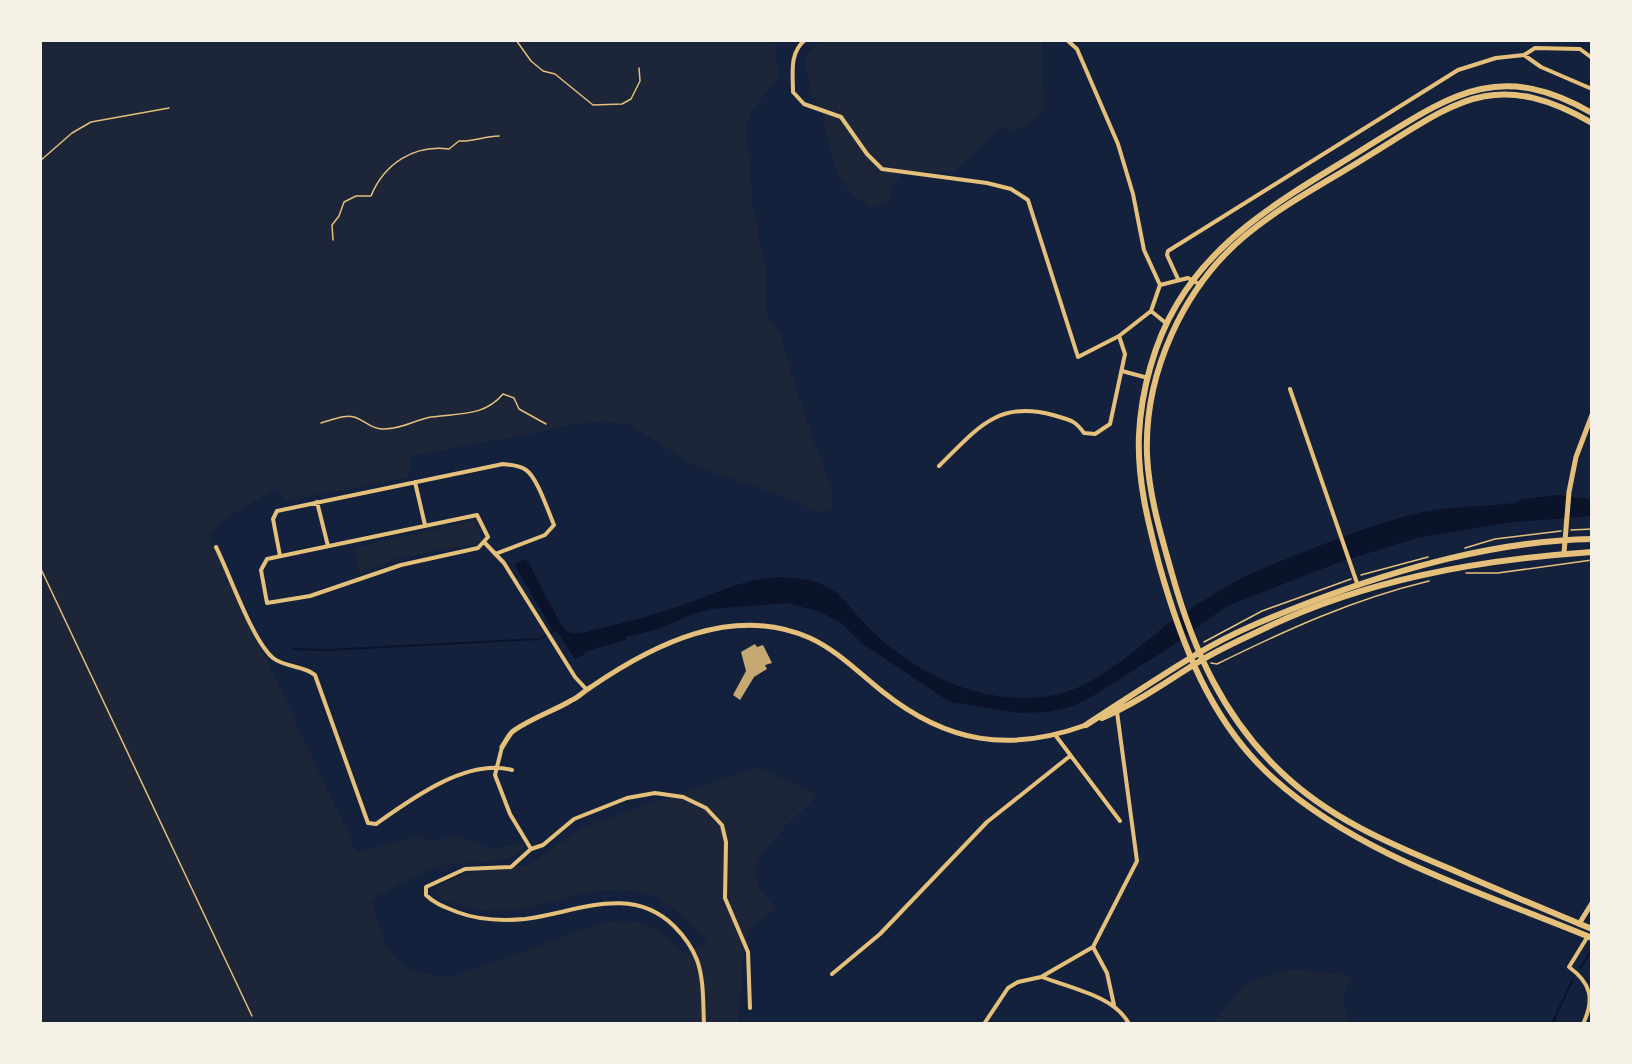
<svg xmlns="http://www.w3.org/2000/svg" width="1632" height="1064" viewBox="0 0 1632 1064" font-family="Roboto,sans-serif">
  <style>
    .green { fill: #1d2539 }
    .water { fill: #0b132b }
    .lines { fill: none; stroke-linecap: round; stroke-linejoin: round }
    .stream { stroke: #0b132b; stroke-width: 2 }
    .building { fill: #c6a872 }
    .path { stroke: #e5c07b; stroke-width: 1.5 }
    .minor { stroke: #e5c07b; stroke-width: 4 }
    .tertiary { stroke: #e5c07b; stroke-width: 5 }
    .secondary { stroke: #e5c07b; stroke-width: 6 }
  </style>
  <rect width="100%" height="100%" fill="#14213d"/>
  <!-- green -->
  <path class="green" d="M 40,41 L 775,41 L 778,78 L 751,112 L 746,125 L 753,205 L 766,271 L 767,316 L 781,333 L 792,376 L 833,496 L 832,509 L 823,514 L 791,499 L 697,467 L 630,425 L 607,421 L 562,426 L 529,434 L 410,456 L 409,477 L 285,501 L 276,488 L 222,521 L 209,536 L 357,853 L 419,835 L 430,842 L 451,836 L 478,843 L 487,849 L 526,843 C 514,871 461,858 436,867 C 414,875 392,889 371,900 C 377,913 378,924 382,936 C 393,970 423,976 455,976 L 599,924 C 637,915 658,925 683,954 L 708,941 C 690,924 672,902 647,894 C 583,874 530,930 457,904 C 448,901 438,899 434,891 L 436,887 L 467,873 L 529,865 L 583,827 L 757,767 L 818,794 C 805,809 756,851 755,869 C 754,887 766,897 777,909 L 749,928 L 744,954 L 738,1023 L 41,1023 Z
    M 818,41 L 1042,41 L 1041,68 L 1045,106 C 1035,123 1020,134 999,128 L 955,171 L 902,173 L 892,187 L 889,201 L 875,208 C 831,189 833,151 821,111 C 819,105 814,100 812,94 C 807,83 807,69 806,57 Z
    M 475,520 L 483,539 L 474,544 L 398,558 L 359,573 L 354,548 Z
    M 1297,969 L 1351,976 L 1343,995 L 1349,1023 L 1214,1023 C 1245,981 1245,980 1297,969 Z"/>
  <!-- water -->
  <path class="water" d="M 1558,495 L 1591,499 L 1591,516 L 1505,523 L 1417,538 L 1340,562 L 1227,606 L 1172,646 L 1093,696 L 1074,706 L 1048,712 L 1020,713 L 950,702 L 863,644 L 841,623 L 820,612 L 787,603 L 712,609 L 693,614 L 659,629 L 626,637 L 626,640 L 584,652 L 584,655 L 575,659 L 556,630 L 553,631 L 514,564 L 526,559 C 534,570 560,627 567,631 C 572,634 579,633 586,632 C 617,624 649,617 680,606 C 726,590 757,570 808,580 C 837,585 848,606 867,626 C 914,673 975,703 1042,697 C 1089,693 1130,654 1165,626 C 1186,610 1212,595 1235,582 C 1257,569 1282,561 1306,551 C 1342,537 1380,522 1418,513 C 1449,506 1482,507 1514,503 L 1523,499 Z"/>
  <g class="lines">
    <!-- stream -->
    <path class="stream" d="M 294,649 L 327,650 L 539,639 L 558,629
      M 1580,968 L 1590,953
      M 1552,1024 L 1573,979"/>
  </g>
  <!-- building -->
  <path class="building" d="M 755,644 L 757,647 L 763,645 L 772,663 L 765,665 L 767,669 L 754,677 L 740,700 L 733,695 L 746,671 L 741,652 Z"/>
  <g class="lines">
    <!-- path -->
    <path class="path" d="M 516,40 L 531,61 L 543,71 L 555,74 L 593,105 L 622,104 L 631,99 L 640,81 L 639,68
      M 40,161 L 72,133 L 91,122 L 169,108
      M 333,240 L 332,225 L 339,216 L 344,202 L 356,196 L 371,196 C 384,164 414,144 449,149 L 459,141 C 473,142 484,136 499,136
      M 321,423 C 332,420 347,413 357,418 C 366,422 372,429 382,429 C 399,430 415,420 431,417 C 458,413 484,417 503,394 L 514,398 L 519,409 L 546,424
      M 1571,530 L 1592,529
      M 1465,548 L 1495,539 L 1561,531
      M 40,567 L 252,1016
      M 1466,573 L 1498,573 L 1592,560
      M 1361,575 L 1428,557
      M 1204,642 L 1262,611 L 1351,579
      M 1211,663 L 1217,664 C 1286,630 1354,599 1429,581"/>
    <!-- minor -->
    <path class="minor" d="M 805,40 C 789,53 793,73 793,92 L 804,104 L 841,117 L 867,154 L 882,169 L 987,183 L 1011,189 L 1028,200 L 1078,357 L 1119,336
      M 1067,40 L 1077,49 L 1118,144 L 1133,194 L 1144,250 L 1160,285 L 1188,278 L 1201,285
      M 1524,55 L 1535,48 L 1580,49 L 1592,58
      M 1178,279 L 1167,255 L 1168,251 L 1458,70 L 1496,58 L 1524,55 L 1541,67 L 1592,89
      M 1151,311 L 1167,324
      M 1122,371 L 1148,378
      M 1290,389 L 1358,586
      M 939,466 C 975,431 997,399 1053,415 C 1069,420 1074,419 1084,433 L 1095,434 L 1110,424 L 1125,354 L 1119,336 L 1151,311 L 1160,285
      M 415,482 L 425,525
      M 317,502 L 328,546
      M 477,515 L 488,537 L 478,548 L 401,565 L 310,596 L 267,603 L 261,570 L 267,559 Z
      M 485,543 L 504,563 L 575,677 L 587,690
      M 216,547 C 230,575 252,640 273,658 C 286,668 303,665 315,675 L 368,823 L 376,824 C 411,799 467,758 512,770
      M 280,556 L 273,519 L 277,511 L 503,464 C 511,465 519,465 526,470 C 537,477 548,511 554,525 L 545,535 L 495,554
      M 1056,736 L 1120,821
      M 502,747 L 495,775 L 510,814 L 531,849 L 511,867 L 465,869 L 426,887 L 426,895 C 435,904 445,907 457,912 C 478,920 503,921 525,919 C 575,913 630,883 674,926 C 683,935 692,947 697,960 C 704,979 703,1003 704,1024
      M 531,849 L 543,845 L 574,819 L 627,798 L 655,793 L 683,797 L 706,808 L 722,825 L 726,842 L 725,898 L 748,952 L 750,1008
      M 1093,947 L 1137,861 L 1117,712
      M 832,974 L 880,934 L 987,822 L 1070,756
      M 1042,977 C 1070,988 1115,996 1129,1024
      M 984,1024 L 1008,988 L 1018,982 L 1041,977 L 1093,947 L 1107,973 L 1114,1005
      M 1583,1024 C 1595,999 1591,983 1569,967 L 1588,936"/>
    <!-- tertiary -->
    <path class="tertiary" d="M 1564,553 L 1569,492 L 1576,457 L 1592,415
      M 502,747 C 505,743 508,736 512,732 C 529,719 554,711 572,700 C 579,697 584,691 591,687 C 654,644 733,604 810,638 C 838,651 859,673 883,692 C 947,743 1009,753 1086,725
      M 1579,924 L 1592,903"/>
    <!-- secondary -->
    <path class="secondary" d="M 1592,113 C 1497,58 1448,97 1365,148 C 1295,192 1220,231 1177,304 C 1154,342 1141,392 1139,435 C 1137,479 1148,522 1159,564 C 1181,643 1211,723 1274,779 C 1361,857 1484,893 1592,938
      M 1592,123 C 1492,65 1452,105 1365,158 C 1325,183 1282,205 1246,235 C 1183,287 1144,374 1147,455 C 1149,496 1161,535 1172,574 C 1193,649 1223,717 1281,772 C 1331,820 1393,845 1455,871 C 1501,891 1546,910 1592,929
      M 1102,718 C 1137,703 1167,681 1200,661 C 1218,650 1238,641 1257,632 C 1362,580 1476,560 1592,552
      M 1086,725 C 1123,701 1160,676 1197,654 C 1233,632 1274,616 1313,601 C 1401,568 1496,541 1592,539"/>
  </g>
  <!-- border -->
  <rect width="1632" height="1064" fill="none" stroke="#f6f1e7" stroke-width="84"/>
</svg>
